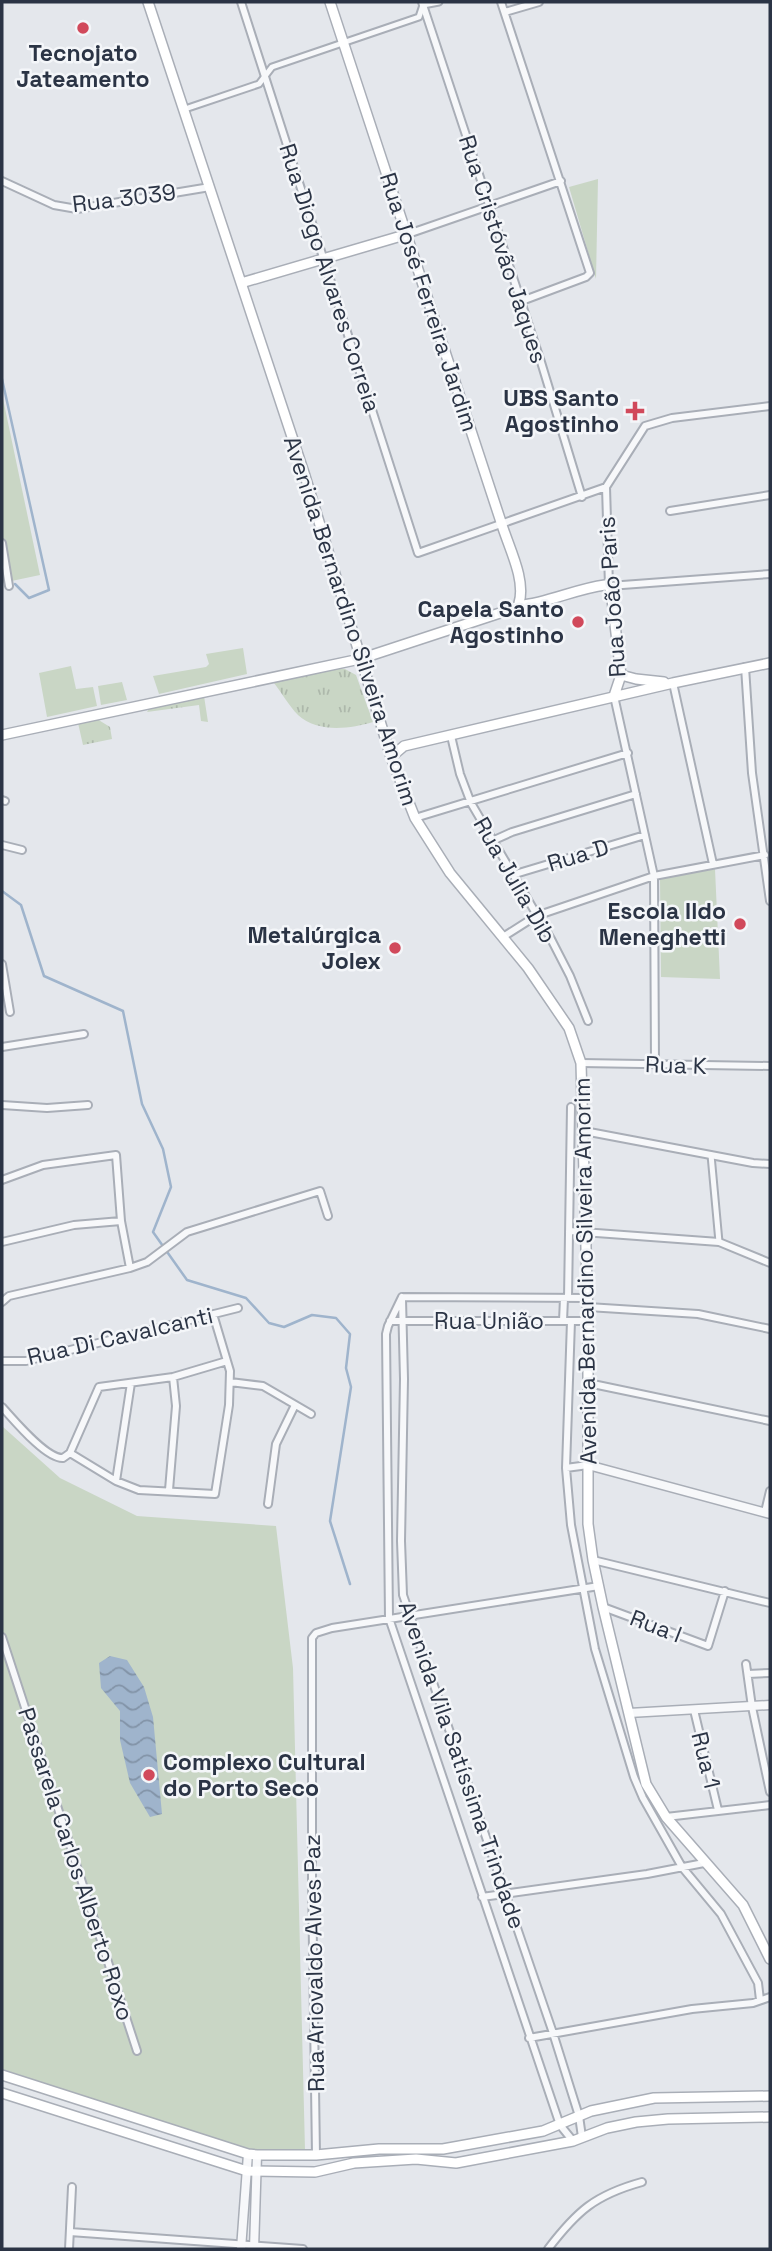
<svg xmlns="http://www.w3.org/2000/svg" width="772" height="2251" viewBox="0 0 772 2251" font-family="'Space Grotesk',sans-serif">
  <style>
    .grass { fill: url(#grass-tufts) }
    .park { fill: #c9d6c5 }
    .water { fill: url(#water-waves) }
    .lines { fill: none; stroke-linecap: round; stroke-linejoin: round }
    .stream { stroke: #9fb4cc; stroke-width: 2.5 }
    .pedestrian-casing { stroke: #a9aeb7; stroke-width: 9 }
    .minor-casing { stroke: #a9aeb7; stroke-width: 10 }
    .tertiary-casing { stroke: #a9aeb7; stroke-width: 11 }
    .secondary-casing { stroke: #a9aeb7; stroke-width: 12 }
    .pedestrian { stroke: #f7f8fa; stroke-width: 5 }
    .minor { stroke: #f7f8fa; stroke-width: 6 }
    .tertiary { stroke: #f7f8fa; stroke-width: 8 }
    .secondary { stroke: #fff; stroke-width: 9 }
    .poi-dot { fill: #d1495b; stroke: #f4f6f9; stroke-width: 2.5 }
    .labels { text-anchor: middle; stroke-width: 5; stroke-linejoin: round; paint-order: stroke }
    .poi-label { font-size: 23px; font-weight: bold; fill: #2b3445; stroke: #f4f6f9; text-anchor: end }
    .street-label { font-size: 23px; fill: #2b3445; stroke: #f4f6f9 }
  </style>
  <defs>
    <pattern id="grass-tufts" width="24" height="20" patternUnits="userSpaceOnUse" patternTransform="scale(1.75)"><rect width="24" height="20" fill="#c9d6c5"/><path d="M3 7l-1-3M5 7V3M7 7l1-3M15 17l-1-3M17 17v-4M19 17l1-3" fill="none" stroke="#adb8ab"/></pattern>
    <pattern id="water-waves" width="16" height="10" patternUnits="userSpaceOnUse" patternTransform="scale(1.75)"><rect width="16" height="10" fill="#9fb4cc"/><path d="M0 5q4-4 8 0t8 0" fill="none" stroke="#8293a7"/></pattern>
  </defs>
  <rect width="100%" height="100%" fill="#e4e7ec"/>
  <!-- grass -->
  <path class="grass" d="M 337,668 L 345,669 L 356,675 L 373,722 C 350,729 317,733 298,715 C 289,706 282,693 274,683 Z
    M 204,696 L 208,722 L 201,721 L 199,705 L 147,712 L 151,706 Z
    M 97,719 L 110,727 L 112,739 L 83,745 L 78,723 Z"/>
  <!-- park -->
  <path class="park" d="M 598,179 L 596,279 L 569,187 Z
    M 2,394 L 40,575 L 2,583 Z
    M 243,648 L 247,674 L 159,694 L 153,676 L 206,667 L 209,664 L 206,654 Z
    M 71,666 L 76,689 L 93,687 L 97,706 L 47,717 L 39,673 Z
    M 122,682 L 127,700 L 101,705 L 98,686 Z
    M 715,869 L 720,979 L 661,977 L 660,879 Z
    M 2,1426 L 60,1478 L 137,1516 L 276,1526 L 293,1668 L 305,2150 L 245,2149 L 2,2069 Z"/>
  <!-- water -->
  <path class="water" d="M 110,1656 L 127,1660 L 144,1687 L 153,1717 L 162,1814 L 150,1817 L 130,1783 L 120,1740 L 120,1711 L 101,1688 L 99,1663 Z"/>
  <g class="lines">
    <!-- stream -->
    <path class="stream" d="M 2,379 L 49,590 L 29,598 L 15,584
      M 2,891 L 21,905 L 44,976 L 123,1011 L 142,1104 L 163,1149 L 171,1187 L 153,1232 L 187,1280 L 246,1298 L 269,1323 L 284,1327 L 312,1315 L 336,1318 L 350,1334 L 346,1368 L 351,1387 L 330,1521 L 350,1584"/>
    <!-- pedestrian casing -->
    <g class="pedestrian-casing">
      <path id="pedestrian" d="M 185,109 L 259,84 L 272,67 L 419,17 L 423,5 L 439,2
        M 711,1155 L 719,1242"/>
    </g>
    <!-- minor casing -->
    <g class="minor-casing">
      <path id="minor" d="M 241,2 L 418,553 L 606,487
        M 422,2 L 541,362 L 582,497
        M 501,2 L 590,273 L 586,277 L 519,302
        M 505,12 L 539,2
        M 2,181 L 54,205 L 77,209 L 210,187
        M 408,234 L 561,181
        M 770,406 L 672,418 L 645,426 L 606,487 L 609,586 L 770,574
        M 670,511 L 770,495
        M 2,543 L 9,586
        M 745,667 L 752,773 L 770,901
        M 673,683 L 713,864
        M 614,696 L 654,876 L 655,1064
        M 451,736 L 460,774 L 471,803 L 551,939 L 570,976 L 588,1021
        M 2,800 L 5,801
        M 415,818 L 628,753
        M 492,841 L 512,832 L 636,794
        M 2,845 L 22,850
        M 512,875 L 645,835
        M 503,937 L 536,916 L 654,876 L 765,855
        M 2,964 L 10,1012
        M 2,1047 L 84,1034
        M 581,1063 L 770,1066
        M 2,1105 L 47,1108 L 88,1105
        M 584,1131 L 753,1163 L 770,1164
        M 2,1180 L 43,1165 L 116,1155 L 121,1221 L 130,1268
        M 569,1231 L 719,1242 L 770,1263
        M 2,1242 L 74,1225 L 121,1221
        M 402,1297 L 388,1326 L 386,1334 L 389,1618 L 560,2125 L 573,2141
        M 402,1297 L 588,1298
        M 568,1298 L 571,1107
        M 402,1299 L 404,1379 L 401,1541 L 403,1595 L 553,2033 L 579,2116 L 582,2137
        M 2,1302 L 9,1296 L 130,1268 L 147,1262 L 187,1232 L 320,1191 L 328,1216
        M 588,1307 L 698,1314 L 770,1329
        M 390,1321 L 588,1321
        M 563,1321 L 564,1298
        M 571,1321 L 566,1468 L 571,1525 L 595,1649 L 634,1777 L 643,1798 L 682,1867 L 721,1914 L 758,1983 L 760,2000
        M 2,1361 L 26,1361 L 238,1308
        M 230,1382 L 263,1386 L 311,1414
        M 588,1383 L 770,1421
        M 2,1407 C 14,1420 46,1459 63,1458 L 70,1453 L 99,1387 L 173,1377 L 227,1361
        M 70,1453 L 116,1481 L 139,1490 L 215,1494 L 229,1405 L 230,1371 L 213,1314
        M 566,1468 L 588,1465
        M 116,1481 L 131,1383
        M 169,1490 L 176,1406 L 173,1377
        M 268,1504 L 276,1444 L 295,1405
        M 765,1512 L 770,1491
        M 593,1560 L 770,1603
        M 603,1607 L 708,1646 L 725,1591
        M 2,1637 L 137,2051
        M 746,1664 L 752,1707 L 770,1792
        M 748,1674 L 770,1673
        M 694,1710 L 718,1810
        M 666,1817 L 770,1805
        M 482,1897 L 647,1874 L 704,1863
        M 529,2038 L 692,2009 L 753,2003 L 770,1997
        M 316,2155 L 312,1881 L 312,1638 L 316,1633 L 332,1628 L 599,1586
        M 70,2232 L 303,2249
        M 69,2249 L 72,2187
        M 548,2249 C 577,2211 595,2195 642,2182"/>
    </g>
    <!-- tertiary casing -->
    <g class="tertiary-casing">
      <path id="tertiary" d="M 588,1465 L 770,1514
        M 629,1713 L 770,1705
        M 241,2249 L 248,2154
        M 254,2249 L 257,2155"/>
    </g>
    <!-- secondary casing -->
    <g class="secondary-casing">
      <path id="secondary" d="M 148,2 L 305,476 L 391,757 L 415,818 L 450,873 L 528,968 L 569,1028 L 581,1063 L 588,1321 L 588,1524 L 593,1560 L 603,1607 L 646,1784 L 666,1817 L 743,1905 L 770,1959
        M 330,2 L 502,525 C 509,548 526,580 519,603
        M 241,283 L 408,234
        M 621,675 L 636,679 L 664,682
        M 2,735 L 360,659 L 506,611 C 522,603 523,606 539,602 C 561,597 582,588 605,585 L 609,586 L 611,591 L 621,675 L 614,696
        M 391,757 L 404,746 L 673,683 L 770,663
        M 2,2075 L 248,2154 L 257,2155 L 316,2155 L 379,2149 L 443,2149 L 543,2131 L 591,2111 L 654,2098 L 770,2096
        M 2,2093 L 247,2171 L 315,2172 L 354,2163 L 416,2159 L 456,2163 L 573,2141 L 607,2128 L 636,2122 L 668,2119 L 770,2117"/>
    </g>
    <!-- pedestrian -->
    <use href="#pedestrian" class="pedestrian"/>
    <!-- minor -->
    <use href="#minor" class="minor"/>
    <!-- tertiary -->
    <use href="#tertiary" class="tertiary"/>
    <!-- secondary -->
    <use href="#secondary" class="secondary"/>
  </g>
  <!-- markers -->
  <g class="poi-dot">
    <circle cx="83" cy="28" r="7"/>
    <path d="M631.5 400.5h7v7h7v7h-7v7h-7v-7h-7v-7h7z"/>
    <circle cx="578" cy="622" r="7"/>
    <circle cx="740" cy="924" r="7"/>
    <circle cx="395" cy="948" r="7"/>
    <circle cx="149" cy="1775" r="7"/>
  </g>
  <g class="labels">
    <!-- poi labels -->
    <g class="poi-label">
      <text x="83" y="61" text-anchor="middle">Tecnojato<tspan x="83" dy="26">Jateamento</tspan></text>
      <text x="619" y="406">UBS Santo<tspan x="619" dy="26">Agostinho</tspan></text>
      <text x="564" y="617">Capela Santo<tspan x="564" dy="26">Agostinho</tspan></text>
      <text x="726" y="919">Escola Ildo<tspan x="726" dy="26">Meneghetti</tspan></text>
      <text x="381" y="943">Metalúrgica<tspan x="381" dy="26">Jolex</tspan></text>
      <text x="163" y="1770" text-anchor="start">Complexo Cultural<tspan x="163" dy="26">do Porto Seco</tspan></text>
    </g>
    <!-- street labels -->
    <g class="street-label">
      <text transform="translate(124 198) rotate(-7)" y="8">Rua 3039</text>
      <text transform="translate(503 249) rotate(72)" y="8">Rua Cristóvão Jaques</text>
      <text transform="translate(330 278) rotate(72)" y="8">Rua Diogo Alvares Correia</text>
      <text transform="translate(429 302) rotate(72)" y="8">Rua José Ferreira Jardim</text>
      <text transform="translate(612 597) rotate(-94)" y="8">Rua João Paris</text>
      <text transform="translate(351 621) rotate(72)" y="8">Avenida Bernardino Silveira Amorim</text>
      <text transform="translate(578 855) rotate(-17)" y="8">Rua D</text>
      <text transform="translate(515 880) rotate(60)" y="8">Rua Julia Dib</text>
      <text transform="translate(676 1065) rotate(2)" y="8">Rua K</text>
      <text transform="translate(585 1271) rotate(-91)" y="8">Avenida Bernardino Silveira Amorim</text>
      <text x="489" y="1329">Rua União</text>
      <text transform="translate(120 1336) rotate(-13)" y="8">Rua Di Cavalcanti</text>
      <text transform="translate(656 1626) rotate(21)" y="8">Rua I</text>
      <text transform="translate(706 1760) rotate(76)" y="8">Rua 1</text>
      <text transform="translate(462 1765) rotate(71)" y="8">Avenida Vila Satíssima Trindade</text>
      <text transform="translate(76 1864) rotate(72)" y="8">Passarela Carlos Alberto Roxo</text>
      <text transform="translate(314 1963) rotate(-91)" y="8">Rua Ariovaldo Alves Paz</text>
    </g>
  </g>
  <!-- border -->
  <rect width="772" height="2251" fill="none" stroke="#2b3445" stroke-width="7"/>
</svg>
